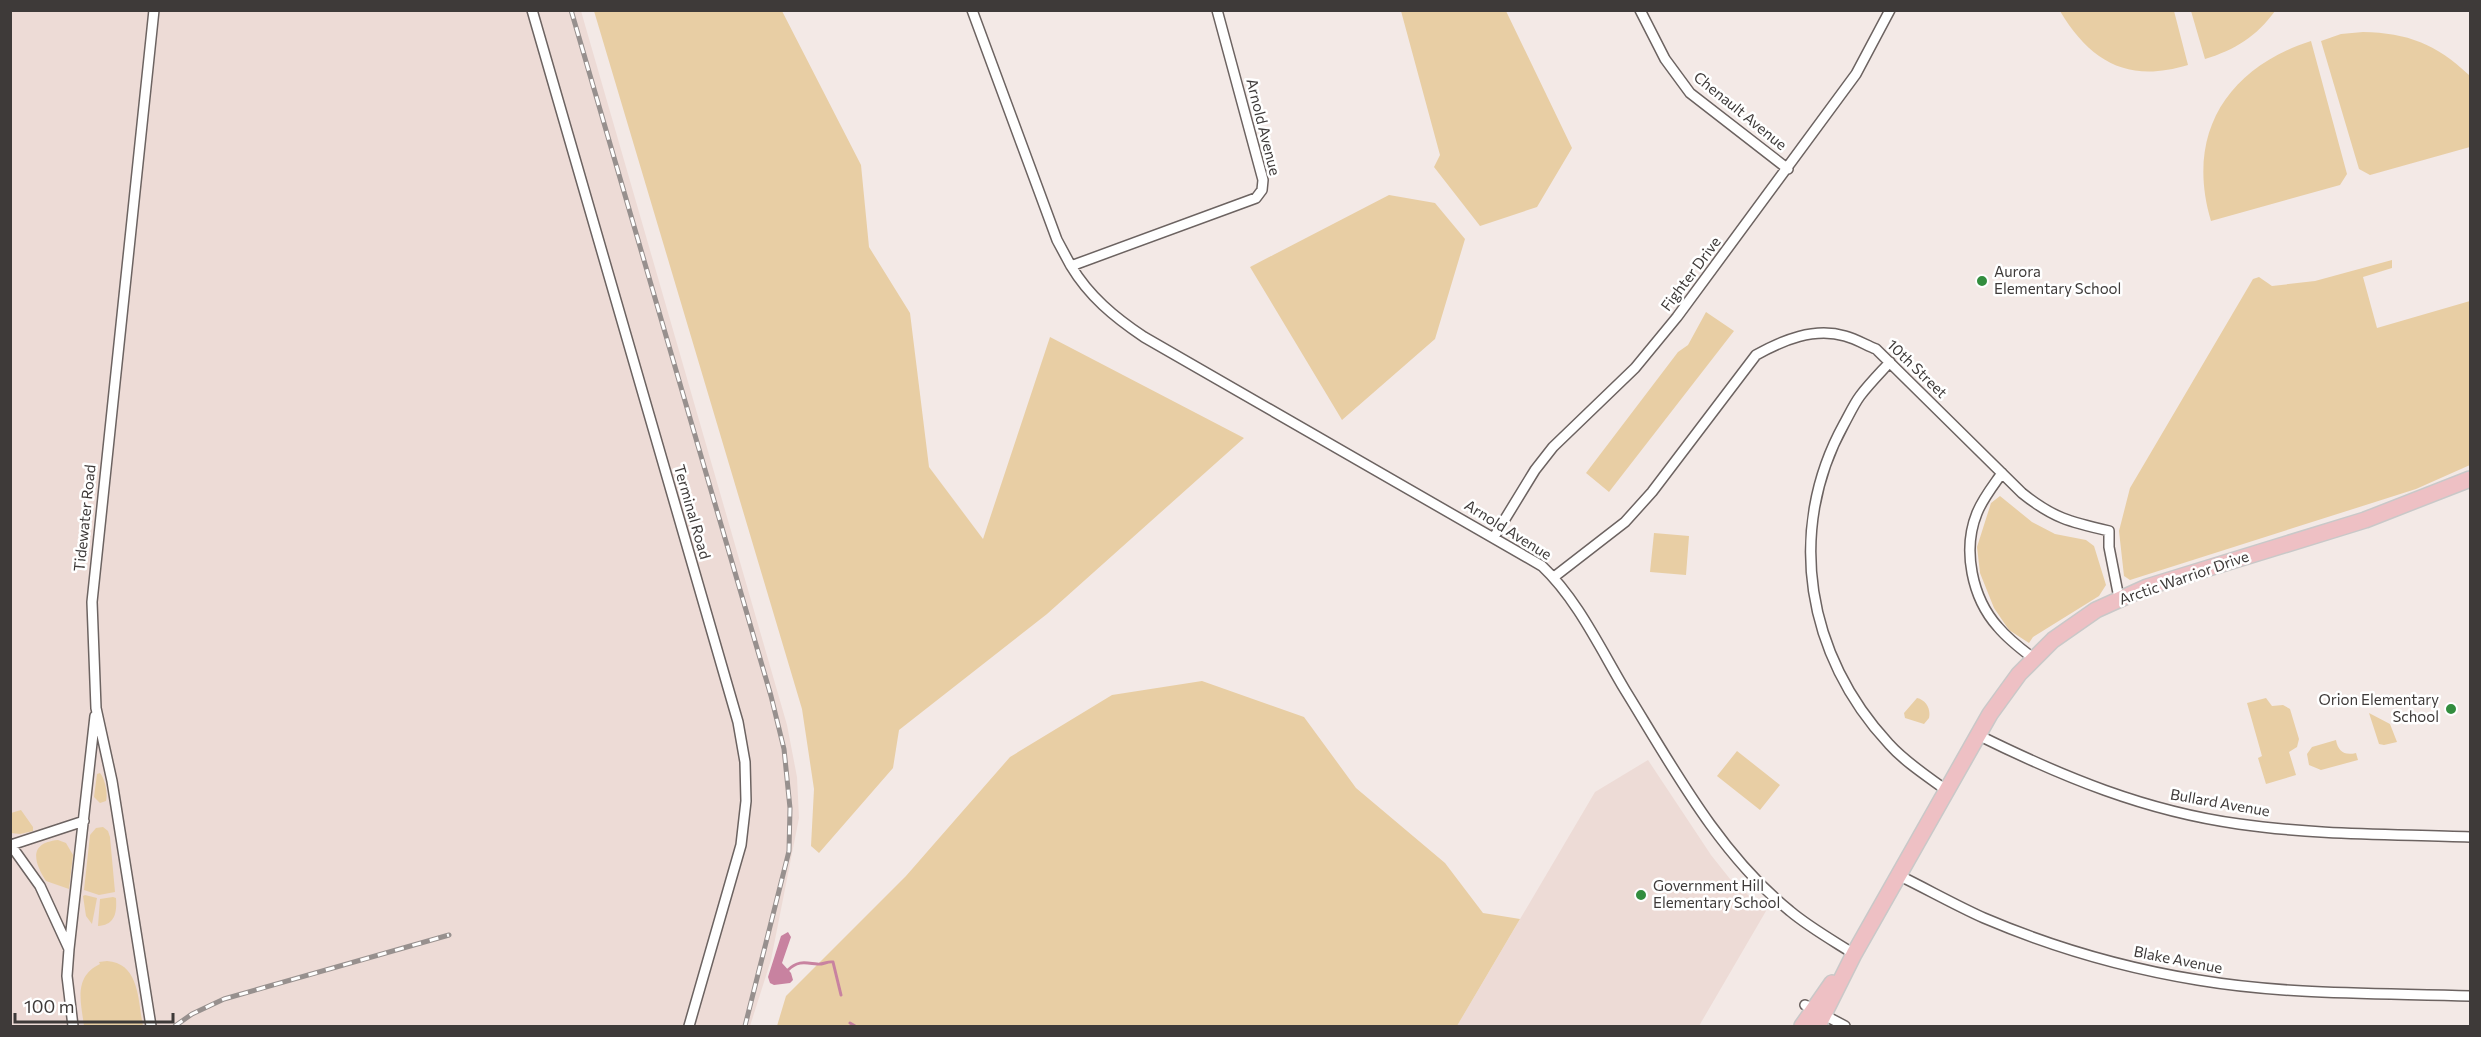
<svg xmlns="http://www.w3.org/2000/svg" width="2481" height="1037" viewBox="0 0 2481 1037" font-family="Commissioner,sans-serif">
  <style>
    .built { fill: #eddbd6 }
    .green { fill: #e8cea4 }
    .water { fill: #c882a0 }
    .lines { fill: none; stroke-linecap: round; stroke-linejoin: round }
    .stream { stroke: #c882a0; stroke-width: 3 }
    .street-casing { stroke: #6c6361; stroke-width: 12 }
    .primary-casing { stroke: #c9c8c8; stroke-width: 18 }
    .street { stroke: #fff; stroke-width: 9 }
    .primary { stroke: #eec0c4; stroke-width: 15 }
    .rail-casing { stroke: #97908e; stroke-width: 5 }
    .rail { stroke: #fff; stroke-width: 3; stroke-dasharray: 9; stroke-linecap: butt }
    .poi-dot { fill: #328d3e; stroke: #fff; stroke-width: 2 }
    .labels { text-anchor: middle; stroke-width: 5; stroke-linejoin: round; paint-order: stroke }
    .street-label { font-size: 15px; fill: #3e3a39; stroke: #fff }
    .poi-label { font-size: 15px; fill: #3e3a39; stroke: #fff; text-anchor: start }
  </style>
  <rect width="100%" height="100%" fill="#f3e9e6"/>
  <!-- built -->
  <path class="built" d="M 10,11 L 581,11 L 787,725 L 797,777 L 799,818 L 771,960 L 750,1026 L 11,1026 Z
    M 1648,760 L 1711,855 L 1730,879 L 1766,911 L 1699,1026 L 1457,1026 L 1595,792 Z"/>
  <!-- green -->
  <path class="green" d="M 594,11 L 782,11 L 861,165 L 869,247 L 910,313 L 929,467 L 983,539 L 1050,337 L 1244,438 L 1047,614 L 899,730 L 893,768 L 819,853 L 811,846 L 814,789 L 802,709 Z
    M 1401,11 L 1506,11 L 1572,148 L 1537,207 L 1480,226 L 1434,167 L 1440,155 Z
    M 2060,11 L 2174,11 L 2188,65 C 2129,83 2091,63 2060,11 Z
    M 2191,11 L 2191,10 L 2275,11 C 2257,36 2235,50 2205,59 Z
    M 2363,32 C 2408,33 2436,44 2469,75 L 2470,147 L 2370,175 L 2359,169 L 2321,41 L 2341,34 Z
    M 2311,41 L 2347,174 L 2340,185 L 2211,221 C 2185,134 2227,68 2311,41 Z
    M 1389,195 L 1435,203 L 1465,239 L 1435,339 L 1342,420 L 1250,267 Z
    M 2392,260 L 2392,268 L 2363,277 L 2377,328 L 2470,301 L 2470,465 L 2416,489 L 2130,580 L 2124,576 L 2119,531 L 2130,488 L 2253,279 L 2259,277 L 2272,286 L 2315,281 Z
    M 1706,312 L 1734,331 L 1609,492 L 1586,473 L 1678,352 L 1688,345 Z
    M 2000,496 L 2032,522 L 2055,534 L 2086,540 L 2094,546 L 2106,585 L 2099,596 L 2033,637 L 2029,643 L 2009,630 L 1994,608 L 1980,573 L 1977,547 L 1991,503 Z
    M 1654,533 L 1689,536 L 1686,575 L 1650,572 Z
    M 1202,681 L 1304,717 L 1356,788 L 1445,863 L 1483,913 L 1520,919 L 1457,1026 L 777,1026 L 786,996 L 906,876 L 1010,757 L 1112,695 Z
    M 1917,698 C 1926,700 1931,709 1929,718 L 1924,724 L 1905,718 L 1904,713 Z
    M 2266,698 L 2272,706 L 2283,705 L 2290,709 L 2299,739 L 2297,747 L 2289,752 L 2296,775 L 2266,784 L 2258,758 L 2262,756 L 2247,703 Z
    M 2369,713 L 2390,724 L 2397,742 L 2384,745 L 2379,744 Z
    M 2336,740 C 2338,751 2344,756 2356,753 L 2358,760 L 2321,770 L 2309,765 L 2307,754 L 2312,747 Z
    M 1737,751 L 1780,785 L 1760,810 L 1717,776 Z
    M 100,773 C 105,779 108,793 106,801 L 100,803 L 94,797 L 97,774 Z
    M 21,810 L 33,827 L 33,831 L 20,834 L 11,833 L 11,813 Z
    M 103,827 L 108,831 L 110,837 L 115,892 L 99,895 L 84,890 L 90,835 L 96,828 Z
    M 58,840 L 66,843 L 73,855 L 69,889 L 46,881 C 34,862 28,843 58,840 Z
    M 85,895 L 97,898 L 92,924 L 86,916 L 83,896 Z
    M 113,897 L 116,898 C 117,913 115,925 98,926 L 100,899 Z
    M 107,961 C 140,963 138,1002 143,1026 L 84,1026 C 81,1002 73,977 100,964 L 99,962 Z"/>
  <!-- water -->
  <path class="water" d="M 788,932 L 791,937 L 782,963 L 791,973 L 793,980 L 790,983 L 774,985 L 770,983 L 768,977 L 781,936 Z"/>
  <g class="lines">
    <!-- stream -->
    <path class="stream" d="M 788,970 C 798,960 806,963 817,964 C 823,965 827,961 833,962 L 841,995
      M 850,1023 L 855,1026"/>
    <!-- street casing -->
    <g class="street-casing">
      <path id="street" d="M 532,10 L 738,722 L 745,762 L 746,801 L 741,845 L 689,1026
        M 972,10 L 1057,240 L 1071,266 L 1256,198 L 1262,190 L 1263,180 L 1217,10
        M 1640,10 L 1665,59 L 1690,93 L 1788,169
        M 1071,266 C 1089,296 1114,317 1144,337 L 1542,566 C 1577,599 1600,648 1625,690 C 1672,766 1719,854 1790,911 C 1809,927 1832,940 1854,954
        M 1890,362 C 1880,373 1869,384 1860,396 C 1854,404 1849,415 1844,424 C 1785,531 1807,656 1889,744 C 1905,762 1927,776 1946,790
        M 2002,473 C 1993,486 1983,498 1977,513 C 1962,550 1972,598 1998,627 C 2008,639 2021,649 2033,658
        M 1494,537 L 1535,470 L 1553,447 L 1635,368 L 1677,317 L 1856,74 L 1890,10
        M 1554,577 L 1625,522 L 1652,492 L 1756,355 C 1783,340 1814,327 1845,336 C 1856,339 1866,345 1876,349 L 2022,493 C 2053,518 2070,522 2109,531 L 2109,547 L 2119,598
        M 1978,735 C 2063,777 2145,811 2239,824 C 2315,835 2394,834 2470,837
        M 10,844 L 40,886 L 69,949 L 67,976 L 73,1026
        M 11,845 L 84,821
        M 1898,875 C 1927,889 1955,905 1984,918 C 2052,947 2124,968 2198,980 C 2287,995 2380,993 2470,996
        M 69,949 L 95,716
        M 1805,1005 L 1845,1026
        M 151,1026 L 112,781 L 96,708 L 92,602 L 154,10"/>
    </g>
    <!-- primary casing -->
    <g class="primary-casing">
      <path id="primary" d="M 1802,1026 L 1832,983
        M 1818,1026 L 1854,954 L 1990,714 L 2019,674 L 2053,640 L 2096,610 L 2147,587 L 2365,520 L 2470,479"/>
    </g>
    <!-- street -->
    <use href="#street" class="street"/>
    <!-- primary -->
    <use href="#primary" class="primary"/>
    <!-- rail casing -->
    <g class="rail-casing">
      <path id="rail" d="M 571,10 L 771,696 L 784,749 L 790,808 L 789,851 L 745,1026
        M 175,1026 L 192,1014 L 224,999 L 449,935"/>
    </g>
    <!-- rail -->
    <use href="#rail" class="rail"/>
  </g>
  <!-- markers -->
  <g class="poi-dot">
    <circle cx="1982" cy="281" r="6"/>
    <circle cx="2451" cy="709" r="6"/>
    <circle cx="1641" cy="895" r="6"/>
  </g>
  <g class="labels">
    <!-- street labels -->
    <g class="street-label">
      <text transform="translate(1740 111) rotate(39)" y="5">Chenault Avenue</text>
      <text transform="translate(1263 127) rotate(76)" y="5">Arnold Avenue</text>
      <text transform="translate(1691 274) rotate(-53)" y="5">Fighter Drive</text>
      <text transform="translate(1917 369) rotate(44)" y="5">10th Street</text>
      <text transform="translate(692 512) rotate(74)" y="5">Terminal Road</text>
      <text transform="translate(85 518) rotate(-84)" y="5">Tidewater Road</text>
      <text transform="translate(1508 530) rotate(32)" y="5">Arnold Avenue</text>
      <text transform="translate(2184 578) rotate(-19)" y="5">Arctic Warrior Drive</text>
      <text transform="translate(2220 803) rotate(10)" y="5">Bullard Avenue</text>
      <text transform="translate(2178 960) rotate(11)" y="5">Blake Avenue</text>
    </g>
    <!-- poi labels -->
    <g class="poi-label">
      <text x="1994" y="277">Aurora<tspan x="1994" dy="17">Elementary School</tspan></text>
      <text x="2439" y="705" text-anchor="end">Orion Elementary<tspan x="2439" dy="17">School</tspan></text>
      <text x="1653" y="891">Government Hill<tspan x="1653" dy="17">Elementary School</tspan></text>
    </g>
  </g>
  <!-- border -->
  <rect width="2481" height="1037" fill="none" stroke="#3e3a39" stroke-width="24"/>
  <!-- scale -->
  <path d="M15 1013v9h158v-9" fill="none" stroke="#3e3a39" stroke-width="3"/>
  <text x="24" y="1013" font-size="18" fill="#3e3a39" stroke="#ffffff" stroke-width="4.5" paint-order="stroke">100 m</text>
</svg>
